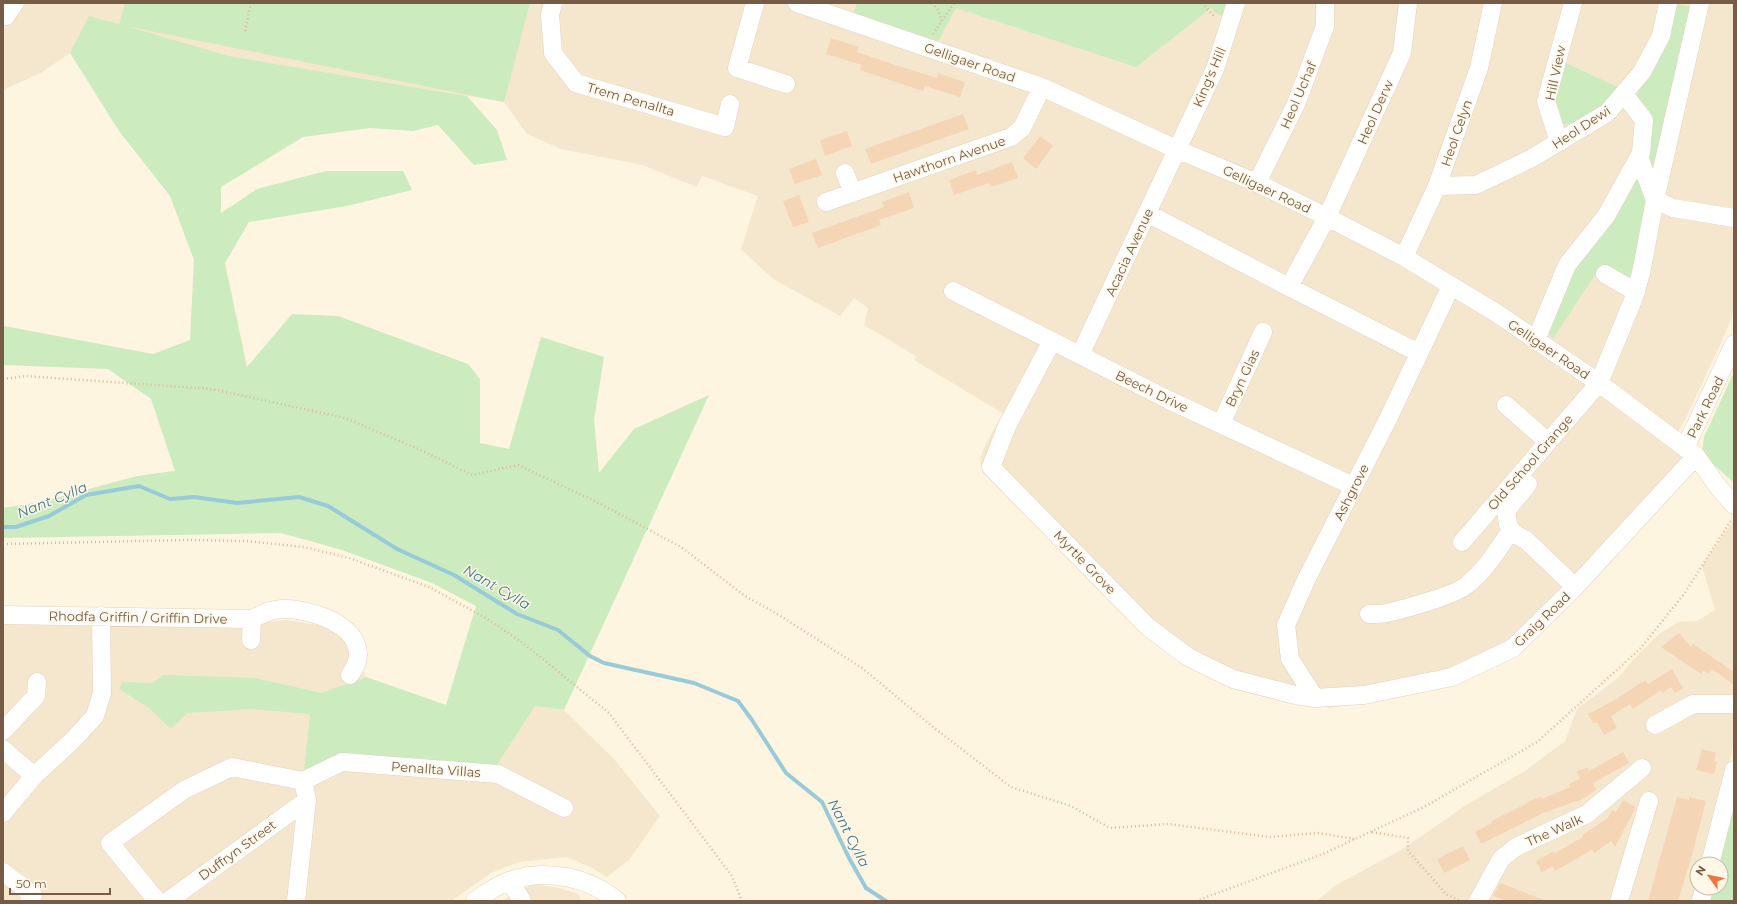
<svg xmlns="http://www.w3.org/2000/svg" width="1737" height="904" viewBox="0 0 1737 904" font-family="Montserrat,sans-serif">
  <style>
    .residential { fill: #f5e7ce }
    .green { fill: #ccebbe }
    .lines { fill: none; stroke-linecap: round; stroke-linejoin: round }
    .stream { stroke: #99cada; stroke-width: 4 }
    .building { fill: #f4d5b6 }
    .minor-casing { stroke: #e2d1bc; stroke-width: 19 }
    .path { stroke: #d9b89a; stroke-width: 2.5; stroke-dasharray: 1 3; stroke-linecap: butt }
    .minor { stroke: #fff; stroke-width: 18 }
    .labels { text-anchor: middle; stroke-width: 3; stroke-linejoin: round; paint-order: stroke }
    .street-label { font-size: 13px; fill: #765b46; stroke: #fff8e8 }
    .water-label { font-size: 14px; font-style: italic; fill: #3e778b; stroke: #fff8e8 }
  </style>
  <rect width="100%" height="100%" fill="#fdf5e0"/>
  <!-- residential -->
  <path class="residential" d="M 3,3 L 1734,3 L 1734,312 L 1721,343 L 1685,420 L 1677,433 L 1706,459 L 1544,630 L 1510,658 L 1381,700 L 1330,708 L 1274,698 L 1217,680 L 987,474 L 981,466 L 980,459 L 983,450 L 995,427 L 1004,414 L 914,360 L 916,356 L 864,325 L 868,308 L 854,298 L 840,316 L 773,279 L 741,249 L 758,196 L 702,176 L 697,187 L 642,165 L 561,149 L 527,134 L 504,102 L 229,56 L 89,16 L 70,53 L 41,73 L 3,90 Z
    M 1733,521 L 1734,522 L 1734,744 L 1704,864 L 1697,864 L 1695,901 L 1318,901 L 1319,899 L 1336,885 L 1403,849 L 1469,803 L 1525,771 L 1565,741 L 1577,709 L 1619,677 L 1632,661 L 1658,635 L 1678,622 L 1697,621 L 1715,610 L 1702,566 Z
    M 286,620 L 325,626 L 353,648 L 366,677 L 446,705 L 535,706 L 564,710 L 614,759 L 660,816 L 629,860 L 607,877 L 590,867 L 567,857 L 519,862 L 491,873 L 451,901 L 3,901 L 3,623 L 244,625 Z
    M 533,884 L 559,888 L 579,894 L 580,899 L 583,901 L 501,901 Z"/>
  <!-- green -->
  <path class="green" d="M 125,3 L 530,3 L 504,102 L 126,26 L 229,56 L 467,96 L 497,130 L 507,160 L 474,165 L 438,125 L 413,131 L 370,128 L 303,137 L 221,187 L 221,213 L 257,189 L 326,171 L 403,171 L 412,190 L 347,206 L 249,222 L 225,263 L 247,367 L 292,314 L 338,316 L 468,364 L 480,379 L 480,443 L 509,449 L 541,337 L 604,357 L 594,420 L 599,473 L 634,429 L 709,395 L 564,710 L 535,706 L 494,769 L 304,771 L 310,714 L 252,709 L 187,713 L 171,729 L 149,708 L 119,689 L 122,682 L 152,683 L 163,675 L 255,678 L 322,693 L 366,677 L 446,705 L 476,606 L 432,583 L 342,550 L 281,533 L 3,538 L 3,508 L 41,502 L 137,476 L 175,471 L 151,399 L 108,369 L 3,365 L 3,326 L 4,326 L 153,354 L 190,340 L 194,260 L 170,196 L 119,131 L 70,53 L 89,16 L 119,24 Z
    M 857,3 L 1232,3 L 1228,17 L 1217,14 L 1211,8 L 1136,67 L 956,8 L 938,41 L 853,14 Z
    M 1673,4 L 1695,7 L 1629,285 L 1600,267 L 1553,339 L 1549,334 L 1549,325 L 1562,283 L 1644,154 L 1636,98 Z
    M 1559,60 L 1622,89 C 1605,104 1584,124 1561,125 L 1550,106 Z
    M 1734,372 L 1734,483 L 1702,454 L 1704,437 Z
    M 1734,793 L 1734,901 L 1707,901 L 1711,888 L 1721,888 L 1721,864 L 1717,864 Z"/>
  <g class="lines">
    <!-- stream -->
    <path class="stream" d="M 3,527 L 16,527 L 49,516 L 86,495 L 139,486 L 170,499 L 194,497 L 237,503 L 299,497 L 328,506 L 397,549 L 454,575 L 517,614 L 558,630 L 590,656 L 604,663 L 694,683 L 738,701 L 752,720 L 786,773 L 822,802 L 849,858 L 866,888 L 886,901"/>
  </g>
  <!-- building -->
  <path class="building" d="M 831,38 L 859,47 L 857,52 L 892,64 L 937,78 L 938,73 L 965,82 L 960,97 L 925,86 L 923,91 L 860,70 L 862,65 L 826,54 Z
    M 963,114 L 969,129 L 871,164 L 865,149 Z
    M 847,131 L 852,146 L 825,156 L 820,140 Z
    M 1040,136 L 1053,146 L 1036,169 L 1023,158 Z
    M 816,159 L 822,175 L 795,184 L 789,169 Z
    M 1012,162 L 1018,178 L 991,187 L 989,183 L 954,195 L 949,180 L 976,170 L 977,175 Z
    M 909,192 L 914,208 L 879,220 L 881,225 L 818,248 L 812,233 L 884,207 L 882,202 Z
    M 799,195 L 809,222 L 793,227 L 783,201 Z
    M 1679,633 L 1691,647 L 1693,644 L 1734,672 L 1734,685 L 1712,669 L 1708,674 L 1704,670 L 1701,674 L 1661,647 Z
    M 1672,669 L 1683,688 L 1675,693 L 1671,687 L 1662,693 L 1661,690 L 1633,709 L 1630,704 L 1611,716 L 1617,728 L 1604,735 L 1597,722 L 1593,723 L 1588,714 L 1615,700 L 1645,680 L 1648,684 Z
    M 1702,749 L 1716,753 L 1714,761 L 1717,762 L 1714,774 L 1696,770 Z
    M 1623,752 L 1629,763 L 1593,783 L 1596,790 L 1577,802 L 1576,801 L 1541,814 L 1481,844 L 1475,832 L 1492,823 L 1491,821 L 1528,803 L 1527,802 L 1541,797 L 1542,799 L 1570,787 L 1569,784 L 1580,779 L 1577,771 L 1588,768 L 1589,771 Z
    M 1677,797 L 1689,800 L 1689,797 L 1706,801 L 1692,855 L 1678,901 L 1648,901 Z
    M 1623,800 L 1636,807 L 1615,847 L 1611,841 L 1594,853 L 1592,850 L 1555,871 L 1553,866 L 1542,872 L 1536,861 L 1554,851 L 1555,853 L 1583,837 L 1582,835 L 1608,818 L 1612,810 L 1616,812 Z
    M 1463,846 L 1470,860 L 1444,873 L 1437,859 Z
    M 1500,883 L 1544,900 L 1544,901 L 1507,901 L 1493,896 Z"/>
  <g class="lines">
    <!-- minor casing -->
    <g class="minor-casing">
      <path id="minor" d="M 553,3 L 550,15 L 553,53 L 576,83 L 725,127 L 730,104
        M 755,3 L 737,68 L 786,84
        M 797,3 L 1042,87 L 1176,149 L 1257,183 L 1327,217 L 1404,257 L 1498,314 L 1599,383 L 1696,456 L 1719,488 L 1734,505
        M 1408,3 L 1402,53 L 1327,217 L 1289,287 L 1419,353
        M 3,16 L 6,16 L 15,3
        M 1559,142 L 1546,101 L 1573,3
        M 1639,157 L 1655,200 L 1700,3
        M 845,173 L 853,193
        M 1257,183 L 1296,104 L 1325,26 L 1325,3
        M 1437,186 L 1476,185 L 1532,158 L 1607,113 L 1642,72 L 1661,36 L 1668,3
        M 826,202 L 1011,137 L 1022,128 L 1042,87
        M 1147,213 L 1289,287
        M 1404,257 L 1437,186 L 1479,68 L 1493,3
        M 1605,274 L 1636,292
        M 953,291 L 1169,400 L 1353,486
        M 1536,340 L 1567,265 L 1606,216 L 1641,153 L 1644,120 L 1624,94
        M 1052,341 L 1007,426 L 991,467 L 1148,627 L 1188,657 L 1233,679 L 1295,695 L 1315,698 L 1364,695 L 1452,677 L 1513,648 L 1575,587 L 1696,456
        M 1080,355 L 1215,69 L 1236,3
        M 1506,405 L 1548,442
        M 1221,424 L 1263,332
        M 1685,448 L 1734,344
        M 1513,533 L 1508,524 L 1506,511 L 1528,484
        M 1462,542 L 1599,383 L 1633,300 L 1641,273 L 1655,200 L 1673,208 L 1734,218
        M 1369,614 C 1375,614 1382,614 1387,613 C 1404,609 1457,595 1468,584 C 1484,571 1496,553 1507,536 L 1513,533 L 1526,540 L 1575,587
        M 3,615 L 252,619 L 251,640
        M 252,619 C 259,616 267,611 275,610 C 301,605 359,622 358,655 C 358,663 354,668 350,675
        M 1315,698 L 1290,659 L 1286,625 L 1307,578 L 1388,419 L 1451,286
        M 1655,725 L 1693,704 L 1734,704
        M 3,731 L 36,696 L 37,682
        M 3,749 L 34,776
        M 303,781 L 342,762 L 498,774 L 564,808
        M 3,813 L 34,776 L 73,740 L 95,716 L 102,693 L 101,616
        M 1710,864 L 1734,770
        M 3,872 L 33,895 L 29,901
        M 510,881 L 522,901
        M 157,901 L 110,843 L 184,790 L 232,767 L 303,781 L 307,800 L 296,901
        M 168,901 L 307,800
        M 475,901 C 487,892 500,883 515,879 C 550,869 590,878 617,901
        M 1478,901 L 1501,859 L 1516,847 L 1587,814 L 1642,768
        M 1619,901 L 1649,801
        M 1701,901 L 1704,888"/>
    </g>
    <!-- path -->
    <path class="path" d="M 932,3 L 938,10 L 942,22
      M 1202,3 L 1214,16 L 1216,17
      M 245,31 L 251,3
      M 933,34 L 954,3
      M 3,379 L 25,376 L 212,389 L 345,418 L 423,451 L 472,475 L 518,465 L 601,504 L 681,547 L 745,596 L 779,615 L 862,668 L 933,727 L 1011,787 L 1071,806 L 1110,828 L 1168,824 L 1270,837 L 1318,833 L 1355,839
      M 3,544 L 186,540 L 245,541 L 304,547 L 349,558 L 429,587 L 484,617 L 523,643 L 609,713 L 732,876 L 742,901
      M 1372,832 L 1408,838 L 1408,851 L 1446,894 L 1460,901
      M 1196,901 L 1323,854 L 1355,839 L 1424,807 L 1537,742 L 1640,649 L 1684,594 L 1732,519"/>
    <!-- minor -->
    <use href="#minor" class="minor"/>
  </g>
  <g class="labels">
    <!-- street labels -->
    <g class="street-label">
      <text transform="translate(970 62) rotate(19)" y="5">Gelligaer Road</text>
      <text transform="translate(1555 73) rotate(-78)" y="5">Hill View</text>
      <text transform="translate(1209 77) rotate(-67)" y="5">King's Hill</text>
      <text transform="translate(1298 95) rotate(-67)" y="5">Heol Uchaf</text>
      <text transform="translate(631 99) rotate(16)" y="5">Trem Penallta</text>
      <text transform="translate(1375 112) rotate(-66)" y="5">Heol Derw</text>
      <text transform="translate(1581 127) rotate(-33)" y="5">Heol Dewi</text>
      <text transform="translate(1456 133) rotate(-71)" y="5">Heol Celyn</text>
      <text transform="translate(949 159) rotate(-19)" y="5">Hawthorn Avenue</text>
      <text transform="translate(1267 189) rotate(25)" y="5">Gelligaer Road</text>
      <text transform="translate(1129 252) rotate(-65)" y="5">Acacia Avenue</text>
      <text transform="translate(1549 349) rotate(34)" y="5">Gelligaer Road</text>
      <text transform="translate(1242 378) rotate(-65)" y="5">Bryn Glas</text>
      <text transform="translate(1152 391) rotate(26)" y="5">Beech Drive</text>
      <text transform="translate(1705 407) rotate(-64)" y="5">Park Road</text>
      <text transform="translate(1530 462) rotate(-49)" y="5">Old School Grange</text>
      <text transform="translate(1351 492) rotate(-63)" y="5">Ashgrove</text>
      <text transform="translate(1085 562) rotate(46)" y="5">Myrtle Grove</text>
      <text transform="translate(138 617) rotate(1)" y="5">Rhodfa Griffin / Griffin Drive</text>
      <text transform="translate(1542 619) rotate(-44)" y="5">Graig Road</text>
      <text transform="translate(436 769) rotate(4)" y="5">Penallta Villas</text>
      <text transform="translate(1554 830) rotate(-24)" y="5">The Walk</text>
      <text transform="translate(237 850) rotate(-36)" y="5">Duffryn Street</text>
    </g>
    <!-- water labels -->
    <g class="water-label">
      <text transform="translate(52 500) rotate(-22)" y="5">Nant Cylla</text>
      <text transform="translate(497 587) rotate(30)" y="5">Nant Cylla</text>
      <text transform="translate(849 833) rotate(63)" y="5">Nant Cylla</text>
    </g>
  </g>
  <!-- border -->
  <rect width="1737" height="904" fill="none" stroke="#765b46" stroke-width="8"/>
  <!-- north arrow -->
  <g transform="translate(1709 876) rotate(303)"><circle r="19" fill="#fff8e8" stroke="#c8b9a7"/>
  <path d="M0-3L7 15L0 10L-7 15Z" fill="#ef753d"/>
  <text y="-6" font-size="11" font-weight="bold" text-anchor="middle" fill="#765b46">N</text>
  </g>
  <!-- scale -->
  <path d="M10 888v6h100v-6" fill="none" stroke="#765b46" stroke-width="2"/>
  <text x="16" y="888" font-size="12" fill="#765b46" stroke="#fff8e8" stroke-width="3" paint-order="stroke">50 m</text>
</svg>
